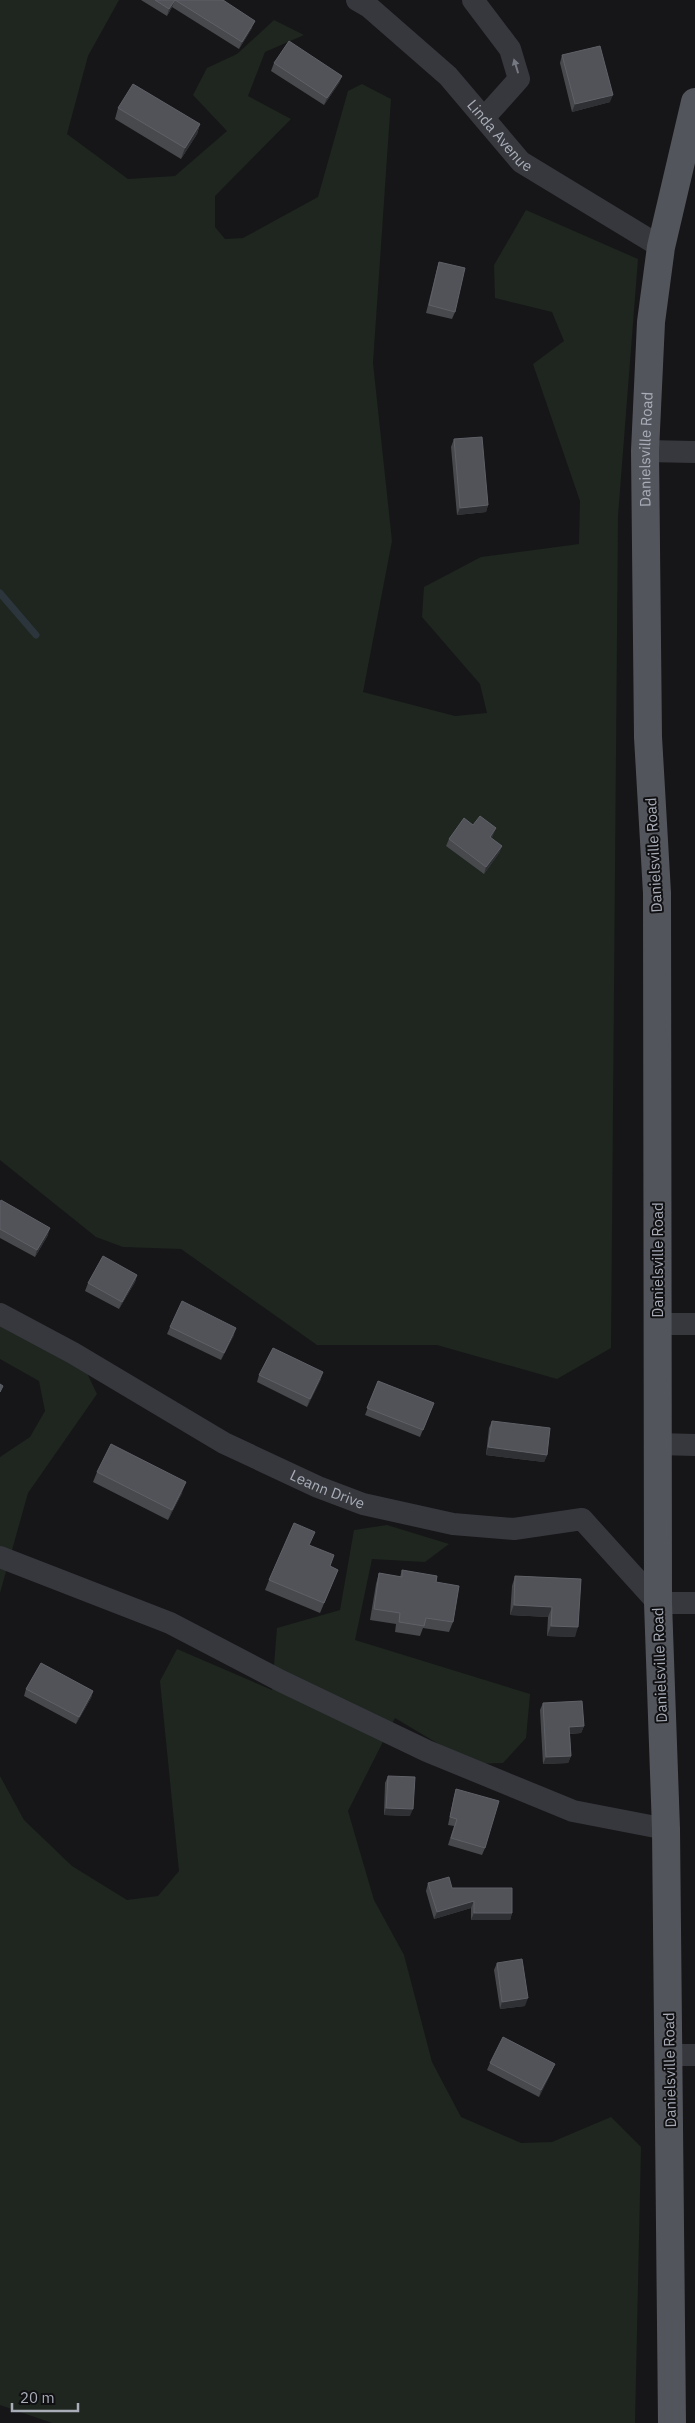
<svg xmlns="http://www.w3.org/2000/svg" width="695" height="2423" viewBox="0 0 695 2423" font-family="'IBM Plex Sans',sans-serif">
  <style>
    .green { fill: #1e261f }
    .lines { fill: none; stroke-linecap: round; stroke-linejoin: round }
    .stream { stroke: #2c353c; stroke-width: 7 }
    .minor { stroke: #37383d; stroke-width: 22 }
    .major { stroke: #53555c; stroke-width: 28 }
    .wall { fill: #47494d }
    .shaded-wall { fill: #2f3033 }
    .building { fill: #525359; stroke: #5f6168 }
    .oneway { fill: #757881 }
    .labels { text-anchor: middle; stroke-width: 4; stroke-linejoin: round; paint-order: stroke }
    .street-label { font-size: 15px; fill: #a8adb8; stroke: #111113 }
  </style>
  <rect width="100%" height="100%" fill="#161618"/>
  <!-- green -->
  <path class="green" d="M 0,0 L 119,0 L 88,56 L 67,134 L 128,179 L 175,176 L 227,131 L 193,95 L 207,68 L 237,54 L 274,20 L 304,35 L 265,52 L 248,96 L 291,119 L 215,196 L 215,227 L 225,239 L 243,238 L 318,197 L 348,91 L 362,84 L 391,99 L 373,363 L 392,541 L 363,692 L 455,716 L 487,713 L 480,684 L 422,617 L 424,587 L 481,557 L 579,544 L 580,501 L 533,364 L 564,341 L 552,312 L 495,298 L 494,265 L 526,210 L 638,259 L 618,516 L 611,1348 L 557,1379 L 437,1345 L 317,1345 L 181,1249 L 123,1247 L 96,1237 L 0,1160 Z
    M 0,1319 L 87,1373 L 97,1394 L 28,1493 L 0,1593 L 0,1457 L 30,1437 L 45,1411 L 39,1381 L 0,1359 Z
    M 387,1525 L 449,1544 L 425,1562 L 372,1559 L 355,1640 L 530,1694 L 526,1738 L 503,1763 L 472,1764 L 395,1718 L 348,1811 L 374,1900 L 404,1955 L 432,2062 L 461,2117 L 521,2143 L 552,2142 L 611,2117 L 641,2147 L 635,2423 L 52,2423 L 0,2405 L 0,1776 L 24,1820 L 72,1866 L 127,1900 L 158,1896 L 179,1871 L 160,1681 L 177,1649 L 272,1690 L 277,1628 L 340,1610 L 354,1530 Z"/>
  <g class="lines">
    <!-- stream -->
    <path class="stream" d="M 0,593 L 36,635"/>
    <!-- minor -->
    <g class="minor">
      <path id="s1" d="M 357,0 L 369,7 L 448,76 L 521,162 L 661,247"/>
      <path d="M 473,0 L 510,49 L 519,79 L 484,118"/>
      <path d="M 645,451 L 695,452"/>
      <path id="s2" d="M 0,1314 L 73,1353 L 224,1443 L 318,1487 L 363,1504 L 453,1524 L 514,1529 L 582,1519 L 658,1603 L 695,1603"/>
      <path d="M 658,1324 L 695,1324"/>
      <path d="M 658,1444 L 695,1445"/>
      <path d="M 0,1557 L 170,1623 L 281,1681 L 427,1751 L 573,1811 L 666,1829"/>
      <path d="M 670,2055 L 695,2055"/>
    </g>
    <!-- major -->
    <path class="major" id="s3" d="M 672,2423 L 666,1829 L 658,1603 L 657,893 L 648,737 L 645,451 L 651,322 L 661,247 L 695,102"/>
  </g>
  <!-- wall -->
  <path class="wall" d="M 141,0 L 223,0 L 252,28 L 239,49 L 172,7 L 167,16 Z
    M 562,55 L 610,102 L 572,112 L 560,63 Z
    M 274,63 L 342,76 L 339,83 L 324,105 L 271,71 Z
    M 118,108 L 200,124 L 197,134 L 181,159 L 115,119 Z
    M 439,262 L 455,312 L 452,319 L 426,313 L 437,269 Z
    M 454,439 L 488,505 L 486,512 L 457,515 L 451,447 Z
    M 473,825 L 493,836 L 491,838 L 502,846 L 499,853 L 484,874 L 446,846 L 449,839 Z
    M 0,1202 L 48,1235 L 35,1257 L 0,1238 Z
    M 137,1275 L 135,1282 L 119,1309 L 85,1291 L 88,1283 Z
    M 170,1327 L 234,1335 L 221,1360 L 167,1334 Z
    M 259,1375 L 321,1379 L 307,1407 L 257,1382 Z
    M 378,1381 L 434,1403 L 420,1437 L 365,1415 Z
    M 492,1421 L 547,1455 L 544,1462 L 486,1455 L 489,1428 Z
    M 97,1472 L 182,1493 L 168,1520 L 93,1482 Z
    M 330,1566 L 338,1570 L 320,1613 L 265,1590 L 269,1580 Z
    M 402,1570 L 436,1582 L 453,1622 L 449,1632 L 423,1628 L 420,1636 L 395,1632 L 396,1624 L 370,1620 L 376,1584 L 379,1573 L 400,1577 Z
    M 515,1576 L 581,1579 L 575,1637 L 547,1636 L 548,1617 L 510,1615 L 512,1586 Z
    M 26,1689 L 93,1691 L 91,1698 L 76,1724 L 24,1696 Z
    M 543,1703 L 584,1726 L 581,1733 L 570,1734 L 571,1756 L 568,1763 L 543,1764 L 540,1710 Z
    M 388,1776 L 410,1816 L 384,1815 L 385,1783 Z
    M 456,1789 L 485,1848 L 482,1855 L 448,1845 L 454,1826 L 448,1825 L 454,1796 Z
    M 428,1883 L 452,1888 L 512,1913 L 510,1920 L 471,1920 L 471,1908 L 434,1919 L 426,1891 Z
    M 497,1963 L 525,2006 L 500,2009 L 494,1970 Z
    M 490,2063 L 552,2071 L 539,2097 L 487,2070 Z"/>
  <!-- shaded-wall -->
  <path class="shaded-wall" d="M 175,0 L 172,7 L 167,16 L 169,9 Z
    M 255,21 L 252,28 L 239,49 L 242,42 Z
    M 342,76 L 339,83 L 324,105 L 327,98 Z
    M 613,95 L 610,102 L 572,112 L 575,104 Z
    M 200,124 L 197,134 L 181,159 L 185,148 Z
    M 488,505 L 486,512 L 457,515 L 460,508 Z
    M 496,828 L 493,836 L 487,844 L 490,837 Z
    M 502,846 L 499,853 L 484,874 L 486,867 Z
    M 50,1228 L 48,1235 L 35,1257 L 37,1250 Z
    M 137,1275 L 135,1282 L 119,1309 L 122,1302 Z
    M 236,1328 L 234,1335 L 221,1360 L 224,1353 Z
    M 323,1372 L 321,1379 L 307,1407 L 310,1399 Z
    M 488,1447 L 547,1455 L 544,1462 L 486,1455 Z
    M 186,1482 L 182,1493 L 168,1520 L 172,1510 Z
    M 514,1605 L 552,1607 L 548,1617 L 510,1615 Z
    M 551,1626 L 578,1627 L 575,1637 L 547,1636 Z
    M 93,1691 L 91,1698 L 76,1724 L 79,1717 Z
    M 584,1726 L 581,1733 L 567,1734 L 569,1727 Z
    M 571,1756 L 568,1763 L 543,1764 L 546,1757 Z
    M 386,1808 L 413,1809 L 410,1816 L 384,1815 Z
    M 474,1901 L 471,1908 L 434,1919 L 437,1912 Z
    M 474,1913 L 512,1913 L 510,1920 L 471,1920 Z
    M 528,1998 L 525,2006 L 500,2009 L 502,2002 Z
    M 555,2064 L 552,2071 L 539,2097 L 541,2090 Z"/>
  <!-- building -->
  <path class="building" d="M 155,0 L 223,0 L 255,21 L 242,42 L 175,0 L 169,9 Z
    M 289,41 L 342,76 L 327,98 L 274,63 Z
    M 600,46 L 613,95 L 575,104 L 562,55 Z
    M 133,84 L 200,124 L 185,148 L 118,108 Z
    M 439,262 L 465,268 L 455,312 L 429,305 Z
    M 482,437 L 488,505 L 460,508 L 454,439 Z
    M 480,816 L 496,828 L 490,837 L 502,846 L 486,867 L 449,839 L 464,818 L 473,825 Z
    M 1,1200 L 50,1228 L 37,1250 L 0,1229 L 0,1202 Z
    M 103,1256 L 137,1275 L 122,1302 L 88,1283 Z
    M 182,1301 L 236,1328 L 224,1353 L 170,1327 Z
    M 273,1348 L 323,1372 L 310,1399 L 259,1375 Z
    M 378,1381 L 434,1403 L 423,1430 L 367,1408 Z
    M 0,1384 L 3,1386 L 0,1392 Z
    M 492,1421 L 550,1428 L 547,1455 L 488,1447 Z
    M 111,1444 L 186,1482 L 172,1510 L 97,1472 Z
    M 294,1523 L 315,1532 L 309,1545 L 334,1555 L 330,1566 L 338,1570 L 324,1603 L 269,1580 Z
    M 402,1570 L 437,1576 L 436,1582 L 459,1586 L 453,1622 L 426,1618 L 424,1626 L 399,1622 L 400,1613 L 374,1609 L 379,1573 L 402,1577 Z
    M 515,1576 L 581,1579 L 578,1627 L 551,1626 L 552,1607 L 514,1605 Z
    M 41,1663 L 93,1691 L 79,1717 L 26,1689 Z
    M 582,1701 L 584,1726 L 569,1727 L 571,1756 L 546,1757 L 543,1703 Z
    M 388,1776 L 415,1777 L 413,1809 L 386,1808 Z
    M 456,1789 L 499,1801 L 485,1848 L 451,1838 L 457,1819 L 450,1817 Z
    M 449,1877 L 452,1888 L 512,1888 L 512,1913 L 474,1913 L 474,1901 L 437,1912 L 428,1883 Z
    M 522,1959 L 528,1998 L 502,2002 L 497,1963 Z
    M 503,2037 L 555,2064 L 541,2090 L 490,2063 Z"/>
  <!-- one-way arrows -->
  <defs><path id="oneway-solid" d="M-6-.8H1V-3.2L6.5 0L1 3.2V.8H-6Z" transform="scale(1.25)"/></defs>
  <use class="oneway" href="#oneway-solid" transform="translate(516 66) rotate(-107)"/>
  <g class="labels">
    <!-- street labels -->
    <g class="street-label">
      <text dy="5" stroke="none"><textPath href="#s1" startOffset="198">Linda Avenue</textPath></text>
      <text dy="5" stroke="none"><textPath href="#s3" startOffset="1974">Danielsville Road</textPath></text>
      <text transform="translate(654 855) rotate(-93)" y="5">Danielsville Road</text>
      <text transform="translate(658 1260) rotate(-90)" y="5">Danielsville Road</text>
      <text dy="5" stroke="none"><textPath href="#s2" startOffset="372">Leann Drive</textPath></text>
      <text transform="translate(660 1665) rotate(-92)" y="5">Danielsville Road</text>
      <text transform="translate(670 2070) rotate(-91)" y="5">Danielsville Road</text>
    </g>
  </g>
  <!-- scale -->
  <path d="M12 2403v8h66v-8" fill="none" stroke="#a8adb8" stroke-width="2.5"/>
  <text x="20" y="2403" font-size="15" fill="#a8adb8" stroke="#111113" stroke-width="4" paint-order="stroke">20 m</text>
</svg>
